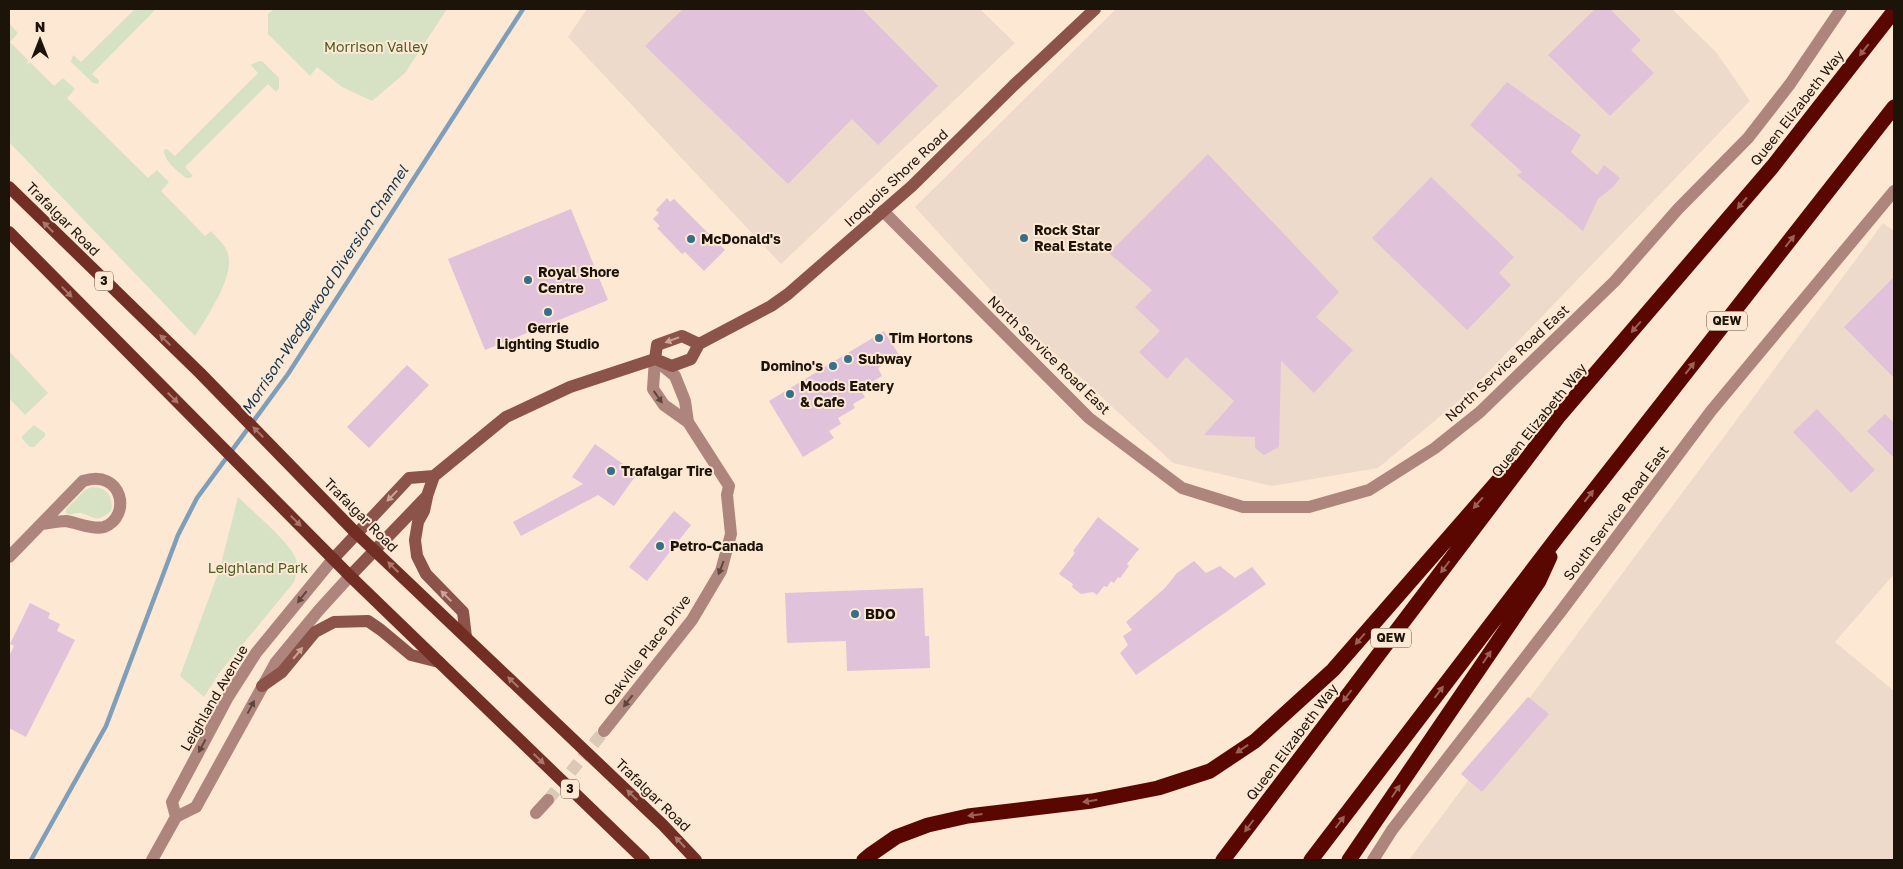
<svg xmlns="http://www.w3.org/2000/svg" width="1903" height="869" viewBox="0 0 1903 869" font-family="'Golos Text',sans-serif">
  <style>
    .industrial { fill: #eedacb }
    .green { fill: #d7e1c4 }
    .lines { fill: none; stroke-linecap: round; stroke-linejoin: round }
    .stream { stroke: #7e9eba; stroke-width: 4.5 }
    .building { fill: #e0c2da }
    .minor-tunnel { stroke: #dbc8b5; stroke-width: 12; stroke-dasharray: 12 6; stroke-linecap: butt }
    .minor { stroke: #ae857d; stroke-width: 12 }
    .tertiary { stroke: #ae857d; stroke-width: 12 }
    .secondary { stroke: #8c534a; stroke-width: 12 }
    .primary { stroke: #722e25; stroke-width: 12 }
    .motorway { stroke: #5a0702; stroke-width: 15 }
    .oneway { fill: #9b6156 }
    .oneway2 { fill: #aa786b }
    .oneway3 { fill: #caa595 }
    .oneway4 { fill: #5e463d }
    .poi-dot { fill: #357088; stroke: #fde8d3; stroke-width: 2 }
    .labels { text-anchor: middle; stroke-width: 4; stroke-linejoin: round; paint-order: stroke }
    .shield { fill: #fde8d3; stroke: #605346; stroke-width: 1 }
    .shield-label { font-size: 12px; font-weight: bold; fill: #1c1309 }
    .park-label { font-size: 14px; fill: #4d5d22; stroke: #fde8d3 }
    .street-label { font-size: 14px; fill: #1c1309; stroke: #fde8d3 }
    .poi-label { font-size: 14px; font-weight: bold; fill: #1c1309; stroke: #fde8d3; text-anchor: start }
    .water-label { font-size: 15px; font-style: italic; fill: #0c3351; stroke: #fde8d3 }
  </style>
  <rect width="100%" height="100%" fill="#fde8d3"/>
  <!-- industrial -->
  <path class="industrial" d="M 587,9 L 980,9 L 1015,43 L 781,264 L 568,37 Z
    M 1116,9 L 1672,9 L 1716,52 L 1750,101 L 1467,394 L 1378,468 L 1272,486 L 1173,463 L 1013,315 L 915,207 Z
    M 1883,223 L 1894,231 L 1894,574 L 1835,642 L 1894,691 L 1894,860 L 1409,860 Z"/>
  <!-- green -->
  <path class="green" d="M 135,9 L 156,9 L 92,74 L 99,80 L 98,84 L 93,83 L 71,62 L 73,55 L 81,62 Z
    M 274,9 L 447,9 L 405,73 L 372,101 L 342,87 L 317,67 L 310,76 L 268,34 L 268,14 Z
    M 9,23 L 18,33 L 10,42 L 54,86 L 63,78 L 75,89 L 67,98 L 148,178 L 157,170 L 169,182 L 161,191 L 205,236 L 211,231 C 216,237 223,243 226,249 C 239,272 207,316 195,336 L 9,142 Z
    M 259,61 L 263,62 L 279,78 L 279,88 L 276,92 L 268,84 L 185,167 L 193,176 L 190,178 L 186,178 C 178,171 164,162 164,150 L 167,149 L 175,156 L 258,73 L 251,65 Z
    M 9,351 L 48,393 L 25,415 L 9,398 Z
    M 34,425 L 45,433 L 45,436 L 34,447 L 30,447 L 22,439 L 22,436 Z
    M 92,487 C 107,487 114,497 111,511 C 95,524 96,517 81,513 C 78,512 73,514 69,515 L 66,513 L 66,509 L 85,490 Z
    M 238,497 C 253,512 290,542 296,559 C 299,567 296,575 294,582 L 220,672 L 204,697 L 180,676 L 220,568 Z"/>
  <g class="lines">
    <!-- stream -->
    <path class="stream" d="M 31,860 L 106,726 L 178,535 L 197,498 L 288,374 L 523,9"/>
  </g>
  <!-- building -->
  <path class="building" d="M 683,9 L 862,9 L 938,86 L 878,145 L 852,119 L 788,184 L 645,46 Z
    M 1595,9 L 1610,9 L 1641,40 L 1631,50 L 1654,73 L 1610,116 L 1548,55 Z
    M 1507,82 L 1581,135 L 1571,152 L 1597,175 L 1604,165 L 1620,178 L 1613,187 L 1598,199 L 1583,231 L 1517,175 L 1522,172 L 1470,125 Z
    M 1208,154 L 1339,292 L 1316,317 L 1353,350 L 1314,393 L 1281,361 L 1279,447 L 1264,455 L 1255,448 L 1255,437 L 1204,435 L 1234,401 L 1186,357 L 1167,379 L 1139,352 L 1160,331 L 1135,307 L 1152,290 L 1109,253 Z
    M 1431,177 L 1514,257 L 1499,273 L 1511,285 L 1467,330 L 1372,238 Z
    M 667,198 L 670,202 L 674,199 L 725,250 L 704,271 L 685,252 L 682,254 L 657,228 L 660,226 L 653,219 L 659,213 L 656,210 Z
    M 571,209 L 608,300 L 485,350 L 448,259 Z
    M 1894,277 L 1894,378 L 1844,327 Z
    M 884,331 L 899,355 L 878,368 L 882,376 L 860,389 L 865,397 L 853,404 L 855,408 L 838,418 L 841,424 L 829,431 L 834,438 L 803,457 L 769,401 Z
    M 407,365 L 429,385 L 369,448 L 347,427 Z
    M 1817,409 L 1875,470 L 1851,493 L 1793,432 Z
    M 1885,414 L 1894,423 L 1894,458 L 1867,431 Z
    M 595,444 L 637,474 L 614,506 L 598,495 L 521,536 L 513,522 L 583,484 L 572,477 Z
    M 674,511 L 691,525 L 647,581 L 629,567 Z
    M 1098,517 L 1139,549 L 1127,564 L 1129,566 L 1120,578 L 1118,577 L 1114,583 L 1111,581 L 1107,587 L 1104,586 L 1097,595 L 1093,592 L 1081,594 L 1072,587 L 1073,584 L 1059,574 L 1075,553 L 1073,551 Z
    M 1194,561 L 1206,573 L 1220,566 L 1235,578 L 1252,567 L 1266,584 L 1136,675 L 1120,653 L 1128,645 L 1123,636 L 1132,630 L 1126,622 L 1165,588 L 1177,573 Z
    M 923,588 L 925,636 L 929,636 L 930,668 L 847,671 L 846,641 L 787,643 L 785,593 Z
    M 30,603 L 50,613 L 48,618 L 60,624 L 57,631 L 75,640 L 26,737 L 9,728 L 9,656 L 14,646 L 10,644 Z
    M 1528,697 L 1549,714 L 1482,792 L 1461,774 Z"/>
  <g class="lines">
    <!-- minor-tunnel -->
    <path class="minor-tunnel" d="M 548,800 L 604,731"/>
    <!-- minor -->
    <path class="minor" d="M 655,359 L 653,389 L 664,405 L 688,422
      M 9,557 L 83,481 C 123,468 132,517 104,527 C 93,530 78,523 66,521 C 58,521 50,523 42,524
      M 604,731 L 692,620 L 721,571 L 731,534 L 727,495 L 729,486 L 688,422 L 685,401 L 675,376 L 658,362
      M 536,813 L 548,800"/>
    <!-- tertiary -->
    <path class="tertiary" d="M 883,211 L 1089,418 L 1182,488 L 1243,507 L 1309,507 L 1369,490 L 1435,448 L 1480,412 L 1615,281 L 1678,209 L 1748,138 L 1790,84 L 1841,9
      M 176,817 L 172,802 L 228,697 L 256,653 L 333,559
      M 152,860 L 176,817 L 196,807 L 276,662 L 319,610 L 350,576
      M 1373,860 L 1392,830 L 1562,610 L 1711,411 L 1894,191"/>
    <!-- secondary -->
    <path class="secondary" d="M 655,359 L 657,345 L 682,336 L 699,344
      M 427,497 L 424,511 L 418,522 L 415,540 L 417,556 L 426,574 L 463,612 L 466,637
      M 333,559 L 409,478 L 434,476
      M 350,576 L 427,496 L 434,476 L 506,417 L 570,387 L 655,359 L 672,366 L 691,359 L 699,344 L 771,306 L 788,294 L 912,186 L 1014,85 L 1095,9
      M 262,686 L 282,672 L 315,632 L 334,622 L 368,621 L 381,630 L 411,655 L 439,662"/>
    <!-- primary -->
    <path class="primary" d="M 9,187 L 200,373 L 356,533 L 663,825 L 696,860
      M 9,232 L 350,576 L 644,860"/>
    <!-- motorway -->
    <path class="motorway" d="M 864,860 L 870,855 L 896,837 L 928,825 L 968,816 L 1092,801 L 1158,788 L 1210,771 L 1255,741 L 1333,670 L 1511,466
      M 1223,860 L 1559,416 L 1773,166 L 1894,11
      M 1311,860 L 1559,535 L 1894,107
      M 1349,860 L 1539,581 L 1550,557"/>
  </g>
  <!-- one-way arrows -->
  <defs><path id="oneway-solid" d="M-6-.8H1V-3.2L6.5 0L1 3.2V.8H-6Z" transform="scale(1.25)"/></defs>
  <g class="oneway">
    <use href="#oneway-solid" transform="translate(1864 50) rotate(128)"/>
    <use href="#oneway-solid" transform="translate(1742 203) rotate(131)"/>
    <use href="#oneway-solid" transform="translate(1790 241) rotate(-52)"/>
    <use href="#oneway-solid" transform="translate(1636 327) rotate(131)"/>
    <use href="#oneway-solid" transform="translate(1690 368) rotate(-52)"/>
    <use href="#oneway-solid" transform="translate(1589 496) rotate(-52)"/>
    <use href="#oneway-solid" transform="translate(1478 503) rotate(131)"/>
    <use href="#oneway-solid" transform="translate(1445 567) rotate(127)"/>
    <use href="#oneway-solid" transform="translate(1360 639) rotate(131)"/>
    <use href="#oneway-solid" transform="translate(1487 657) rotate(-56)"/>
    <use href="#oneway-solid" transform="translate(1439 692) rotate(-53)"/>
    <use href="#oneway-solid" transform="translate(1347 696) rotate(127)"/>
    <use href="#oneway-solid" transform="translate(1242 749) rotate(146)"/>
    <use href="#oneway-solid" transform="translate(1396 791) rotate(-56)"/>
    <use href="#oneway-solid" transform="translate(1090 801) rotate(171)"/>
    <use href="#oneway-solid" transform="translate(975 815) rotate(173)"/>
    <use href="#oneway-solid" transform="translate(1340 822) rotate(-53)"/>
    <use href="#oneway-solid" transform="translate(1249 826) rotate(127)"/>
  </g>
  <g class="oneway2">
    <use href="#oneway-solid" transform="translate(48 227) rotate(-135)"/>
    <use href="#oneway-solid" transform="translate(67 292) rotate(46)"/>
    <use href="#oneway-solid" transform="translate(165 340) rotate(-136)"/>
    <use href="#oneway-solid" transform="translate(173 398) rotate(45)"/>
    <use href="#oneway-solid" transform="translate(258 432) rotate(-135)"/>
    <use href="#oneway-solid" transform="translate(296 521) rotate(45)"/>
    <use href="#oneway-solid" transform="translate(393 567) rotate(-136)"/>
    <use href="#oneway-solid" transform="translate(513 682) rotate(-136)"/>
    <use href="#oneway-solid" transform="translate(539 759) rotate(44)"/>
    <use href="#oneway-solid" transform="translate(632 795) rotate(-136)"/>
    <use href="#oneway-solid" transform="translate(680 842) rotate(-133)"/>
  </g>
  <g class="oneway3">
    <use href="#oneway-solid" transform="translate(672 340) rotate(160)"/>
    <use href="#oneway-solid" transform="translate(392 496) rotate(134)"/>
    <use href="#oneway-solid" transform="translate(446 596) rotate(-135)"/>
    <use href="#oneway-solid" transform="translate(298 653) rotate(-50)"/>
  </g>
  <g class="oneway4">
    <use href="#oneway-solid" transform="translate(658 397) rotate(55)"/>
    <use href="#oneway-solid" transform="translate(721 568) rotate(111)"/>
    <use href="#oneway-solid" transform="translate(302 597) rotate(128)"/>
    <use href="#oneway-solid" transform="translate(628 701) rotate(128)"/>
    <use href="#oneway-solid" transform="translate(251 707) rotate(-62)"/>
    <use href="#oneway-solid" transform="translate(202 746) rotate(118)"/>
  </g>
  <!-- markers -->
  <g class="poi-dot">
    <circle cx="1024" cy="238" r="5"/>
    <circle cx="691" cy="239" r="5"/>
    <circle cx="528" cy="280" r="5"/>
    <circle cx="548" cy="312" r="5"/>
    <circle cx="879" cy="338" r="5"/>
    <circle cx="848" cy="359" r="5"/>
    <circle cx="833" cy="366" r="5"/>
    <circle cx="790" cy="394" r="5"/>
    <circle cx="611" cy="471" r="5"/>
    <circle cx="660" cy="546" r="5"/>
    <circle cx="855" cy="614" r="5"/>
  </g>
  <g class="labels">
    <!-- shield labels -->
    <g class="shield">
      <rect x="95" y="271.5" width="18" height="19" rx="4"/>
      <rect x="1707" y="311.5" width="40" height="19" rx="4"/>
      <rect x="1371" y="628.5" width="40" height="19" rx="4"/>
      <rect x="561" y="779.5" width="18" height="19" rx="4"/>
    </g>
    <g class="shield-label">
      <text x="104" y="285">3</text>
      <text x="1727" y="325">QEW</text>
      <text x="1391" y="642">QEW</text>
      <text x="570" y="793">3</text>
    </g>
    <!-- park labels -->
    <g class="park-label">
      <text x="376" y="52">Morrison Valley</text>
      <text x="258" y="573">Leighland Park</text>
    </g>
    <!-- street labels -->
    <g class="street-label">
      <text transform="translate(1797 108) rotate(-52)" y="5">Queen Elizabeth Way</text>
      <text transform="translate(896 178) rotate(-43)" y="5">Iroquois Shore Road</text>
      <text transform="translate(63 219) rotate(45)" y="5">Trafalgar Road</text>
      <text transform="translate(1049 355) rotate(44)" y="5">North Service Road East</text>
      <text transform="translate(1507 363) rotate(-43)" y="5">North Service Road East</text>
      <text transform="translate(1539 420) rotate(-51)" y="5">Queen Elizabeth Way</text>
      <text transform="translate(1616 513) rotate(-53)" y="5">South Service Road East</text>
      <text transform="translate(361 515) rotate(45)" y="5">Trafalgar Road</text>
      <text transform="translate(647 650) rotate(-53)" y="5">Oakville Place Drive</text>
      <text transform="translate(214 698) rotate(-60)" y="5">Leighland Avenue</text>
      <text transform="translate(1292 742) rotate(-53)" y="5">Queen Elizabeth Way</text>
      <text transform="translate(653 795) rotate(44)" y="5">Trafalgar Road</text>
    </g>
    <!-- poi labels -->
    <g class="poi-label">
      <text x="1034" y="235">Rock Star<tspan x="1034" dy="16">Real Estate</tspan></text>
      <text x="701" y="244">McDonald's</text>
      <text x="538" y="277">Royal Shore<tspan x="538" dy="16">Centre</tspan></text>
      <text x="548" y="333" text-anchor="middle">Gerrie<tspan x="548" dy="16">Lighting Studio</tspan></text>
      <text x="889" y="343">Tim Hortons</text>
      <text x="858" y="364">Subway</text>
      <text x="823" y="371" text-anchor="end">Domino's</text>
      <text x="800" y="391">Moods Eatery<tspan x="800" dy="16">&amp; Cafe</tspan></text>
      <text x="621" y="476">Trafalgar Tire</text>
      <text x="670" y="551">Petro-Canada</text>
      <text x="865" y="619">BDO</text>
    </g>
    <!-- water labels -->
    <g class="water-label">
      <text transform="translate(325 290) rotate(-57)" y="5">Morrison-Wedgewood Diversion Channel</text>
    </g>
  </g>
  <!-- border -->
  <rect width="1903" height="869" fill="none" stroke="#1c1309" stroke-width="20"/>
  <!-- north arrow -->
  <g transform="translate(40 40)" stroke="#fde8d3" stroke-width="4" paint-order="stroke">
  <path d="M0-4L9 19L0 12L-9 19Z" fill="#1c1309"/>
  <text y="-8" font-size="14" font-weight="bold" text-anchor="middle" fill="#1c1309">N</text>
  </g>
</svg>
